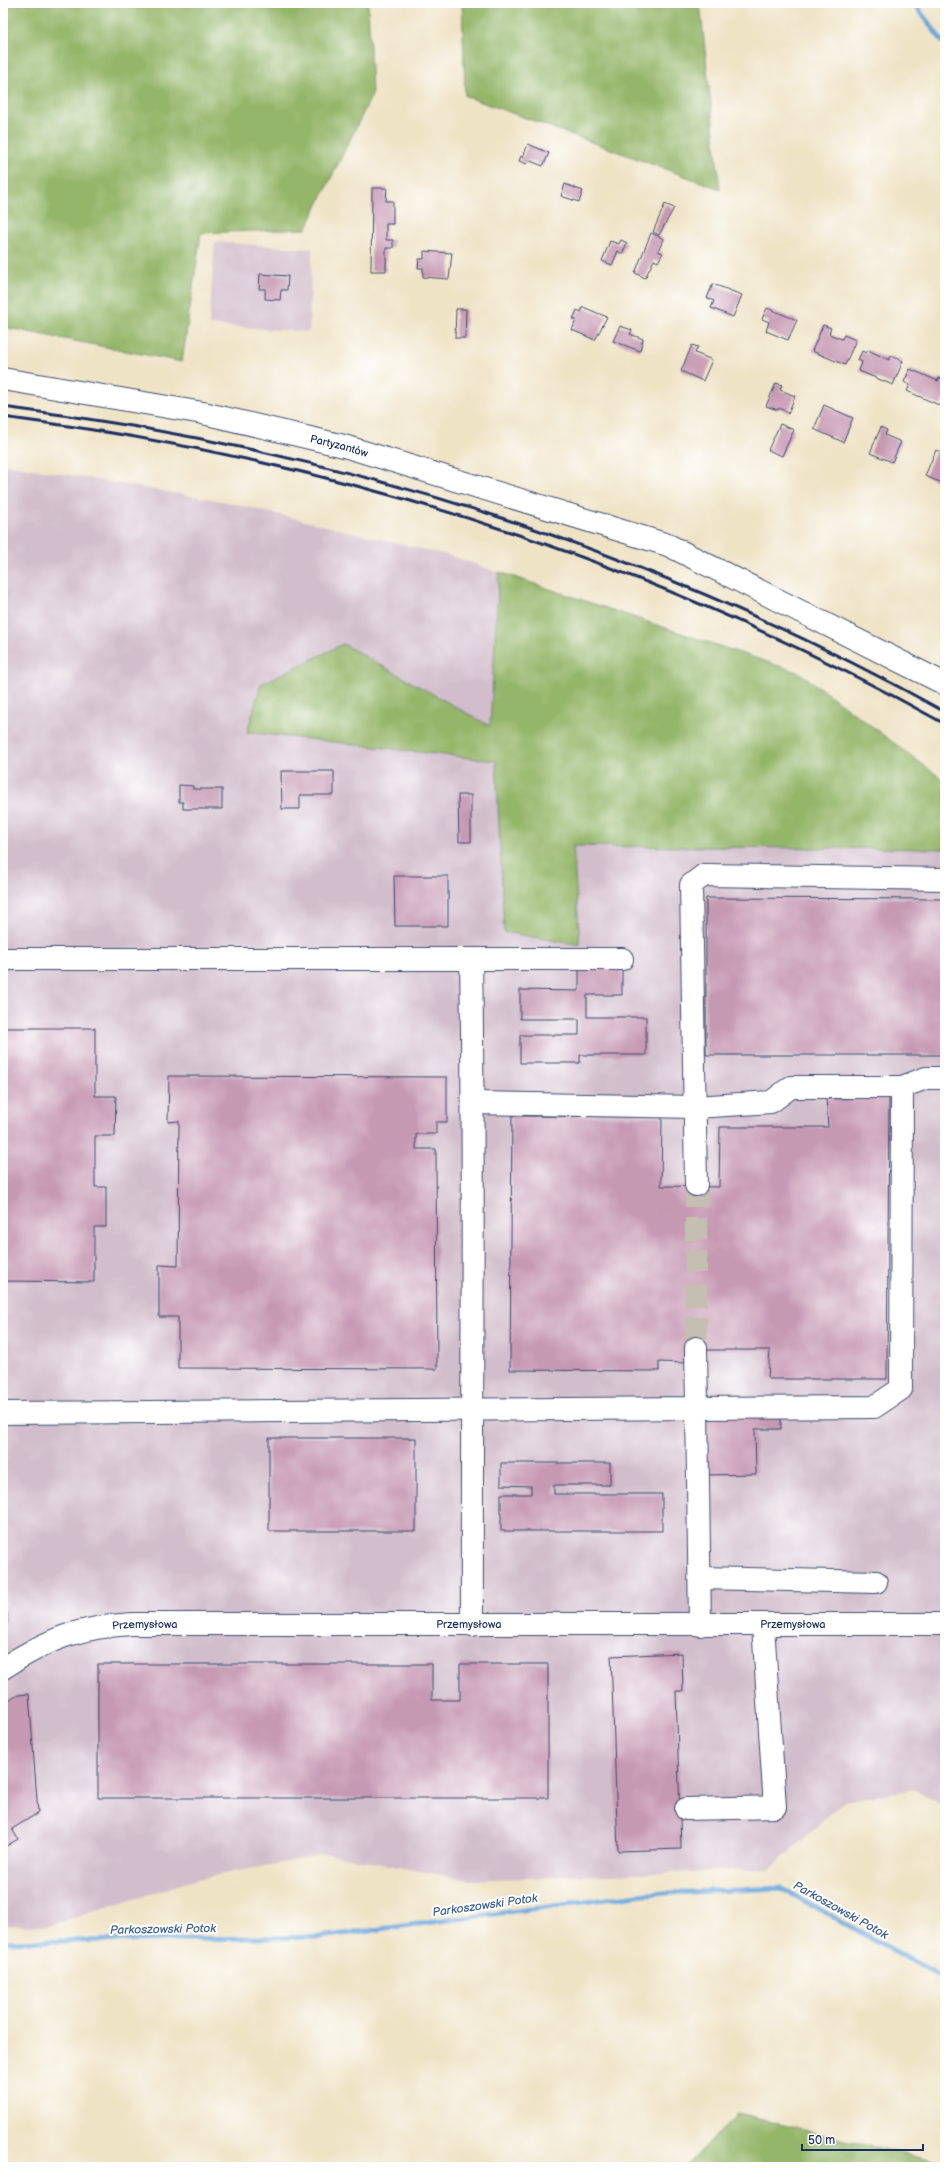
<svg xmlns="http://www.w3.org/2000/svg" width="948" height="2170" viewBox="0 0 948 2170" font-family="'Balsamiq Sans',sans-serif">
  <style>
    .industrial { fill: #d1bdcb }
    .forest { fill: #94b669; stroke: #587264 }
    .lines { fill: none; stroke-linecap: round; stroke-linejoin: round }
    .stream { stroke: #68a5d9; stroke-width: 5 }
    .building { fill: #c699b3 }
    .minor-tunnel { stroke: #c5bfb1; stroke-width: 22; stroke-dasharray: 22 11; stroke-linecap: butt }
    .minor-casing { stroke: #3b4a6e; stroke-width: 24 }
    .minor { stroke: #fff; stroke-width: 22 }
    .rail { stroke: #1b2f5e; stroke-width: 3 }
    .labels { text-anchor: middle; stroke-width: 4; stroke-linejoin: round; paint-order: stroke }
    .street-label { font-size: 11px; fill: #1b2f5e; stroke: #fff }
    .water-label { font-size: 12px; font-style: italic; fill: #3a5e8f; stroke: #fff }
  </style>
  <rect width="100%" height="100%" fill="#fff"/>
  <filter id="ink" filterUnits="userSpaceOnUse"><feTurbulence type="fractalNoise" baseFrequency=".025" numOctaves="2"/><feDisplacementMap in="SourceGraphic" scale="8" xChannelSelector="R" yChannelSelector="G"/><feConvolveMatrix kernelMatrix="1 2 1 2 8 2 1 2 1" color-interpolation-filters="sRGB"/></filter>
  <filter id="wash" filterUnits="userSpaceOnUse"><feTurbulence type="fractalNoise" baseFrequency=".012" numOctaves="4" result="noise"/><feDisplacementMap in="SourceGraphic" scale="16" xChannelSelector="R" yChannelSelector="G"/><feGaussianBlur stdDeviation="0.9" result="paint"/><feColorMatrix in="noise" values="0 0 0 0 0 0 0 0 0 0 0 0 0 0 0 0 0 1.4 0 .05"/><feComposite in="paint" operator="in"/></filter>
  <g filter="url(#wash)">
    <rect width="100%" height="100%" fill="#efe3c6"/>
    <!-- industrial -->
    <path class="industrial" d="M 215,242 L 312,249 L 309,332 L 209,325 Z
      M 3,464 L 222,501 L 455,557 L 713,651 L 945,790 L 945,1806 L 914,1789 L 844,1801 L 771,1869 L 469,1880 L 327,1854 L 197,1879 L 49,1926 L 3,1925 Z"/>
    <!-- forest -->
    <path class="forest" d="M 3,3 L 368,3 L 372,95 L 306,229 L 201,233 L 182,362 L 3,327 Z
      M 462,3 L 700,3 L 720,189 L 465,96 Z
      M 499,572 L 800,673 L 945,781 L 945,849 L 573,846 L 580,945 L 504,932 L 496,761 L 247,732 L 261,684 L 343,644 L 490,726 Z
      M 738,2114 L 945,2164 L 945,2167 L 684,2167 Z"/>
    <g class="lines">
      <!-- stream -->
      <path class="stream" d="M 914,3 L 945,45
        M 3,1942 L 320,1937 L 645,1894 L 781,1888 L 945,1979"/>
    </g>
    <g id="blocks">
      <!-- building -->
      <path class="building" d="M 528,144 L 549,153 L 543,166 L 528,160 L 527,164 L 519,161 L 521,156 L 523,157 Z
        M 565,184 L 583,191 L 579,202 L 561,196 Z
        M 372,188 L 387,188 L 386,201 L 393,201 L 393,224 L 386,224 L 386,240 L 393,240 L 393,248 L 386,248 L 386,271 L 371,271 Z
        M 665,204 L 674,208 L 659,235 L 653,232 Z
        M 651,233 L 664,239 L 658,251 L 663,253 L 658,262 L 654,260 L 645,278 L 635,273 Z
        M 621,240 L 627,243 L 622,254 L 618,251 L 612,265 L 602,261 L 610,241 L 619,244 Z
        M 424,251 L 452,253 L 449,279 L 423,277 L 423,268 L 418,268 L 419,259 L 424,259 Z
        M 260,274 L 288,276 L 287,290 L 281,290 L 280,300 L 265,299 L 265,289 L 259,289 Z
        M 713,284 L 742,295 L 733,317 L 711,308 L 714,301 L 707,298 Z
        M 583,307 L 607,317 L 595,340 L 572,330 L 576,320 L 573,319 L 577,310 L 581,312 Z
        M 767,308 L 797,320 L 788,340 L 766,331 L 769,322 L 762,319 Z
        M 456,309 L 466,309 L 465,338 L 455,338 Z
        M 823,325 L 831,328 L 829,334 L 842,339 L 844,335 L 856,340 L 845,365 L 812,351 Z
        M 620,326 L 632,330 L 630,334 L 643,339 L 640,351 L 613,341 Z
        M 692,345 L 698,347 L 695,353 L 712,360 L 703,381 L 681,371 Z
        M 868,350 L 889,360 L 891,356 L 903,361 L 893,385 L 859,371 L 862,362 L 858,360 L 862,351 L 866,353 Z
        M 910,369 L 938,381 L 939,378 L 945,380 L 945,395 L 941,406 L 907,391 L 910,385 L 904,382 Z
        M 776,383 L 782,385 L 780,390 L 795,396 L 788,414 L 787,412 L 779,408 L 778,410 L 766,406 Z
        M 824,405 L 853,418 L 843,442 L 814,429 Z
        M 780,424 L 794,430 L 782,456 L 768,450 Z
        M 881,427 L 887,430 L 885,435 L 901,442 L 892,462 L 870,453 Z
        M 936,450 L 943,453 L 941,459 L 945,460 L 945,484 L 925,476 Z
        M 281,771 L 334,771 L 334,795 L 300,795 L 300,809 L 282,809 Z
        M 179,785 L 193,786 L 193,789 L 222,789 L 222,809 L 183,809 L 183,802 L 179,802 Z
        M 458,795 L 471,795 L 471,842 L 459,842 Z
        M 394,876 L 448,876 L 448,926 L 395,926 Z
        M 706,898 L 945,899 L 945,1055 L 706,1055 Z
        M 579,967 L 622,967 L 622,995 L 587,995 L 587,1017 L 646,1017 L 646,1055 L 580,1055 L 580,1063 L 520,1063 L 520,1035 L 579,1035 L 579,1019 L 520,1019 L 520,990 L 579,991 Z
        M 3,1028 L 95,1028 L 95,1096 L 116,1096 L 115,1136 L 95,1136 L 95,1187 L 106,1187 L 106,1227 L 94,1227 L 94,1282 L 3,1281 Z
        M 169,1076 L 447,1077 L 447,1122 L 436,1122 L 436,1134 L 416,1134 L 416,1149 L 436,1149 L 437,1369 L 178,1368 L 178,1317 L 159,1317 L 159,1265 L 178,1266 L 179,1121 L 168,1122 Z
        M 889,1098 L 887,1379 L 768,1379 L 770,1350 L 685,1350 L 685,1363 L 659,1362 L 659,1371 L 510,1370 L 512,1116 L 662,1117 L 661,1186 L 719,1187 L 720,1127 L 828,1127 L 826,1099 Z
        M 781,1412 L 781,1429 L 755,1429 L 756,1474 L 706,1475 L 706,1413 Z
        M 269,1438 L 416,1438 L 416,1531 L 269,1531 Z
        M 501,1463 L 610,1463 L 610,1485 L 554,1485 L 554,1494 L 662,1494 L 662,1531 L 501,1531 L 501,1494 L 531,1494 L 531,1486 L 501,1485 Z
        M 3,1612 L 7,1612 L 7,1624 L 3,1625 Z
        M 682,1653 L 683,1691 L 676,1691 L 681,1849 L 618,1851 L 611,1656 Z
        M 98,1664 L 432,1664 L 432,1700 L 460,1700 L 460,1664 L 548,1664 L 548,1798 L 98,1798 Z
        M 29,1694 L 38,1813 L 12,1829 L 18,1839 L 3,1848 L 3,1704 L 18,1695 Z"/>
    </g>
  </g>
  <g filter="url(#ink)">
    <use href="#blocks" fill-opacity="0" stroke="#3b4a6e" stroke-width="1"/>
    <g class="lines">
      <!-- minor-tunnel -->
      <path class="minor-tunnel" d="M 696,1185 L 696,1348"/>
      <!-- minor casing -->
      <g class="minor-casing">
        <g id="minor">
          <path id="s1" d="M 3,379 L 203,413 L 344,446 L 668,545 L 945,684"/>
          <path d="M 3,959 L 622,959"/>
          <path d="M 471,959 C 475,1181 471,1403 472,1625"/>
          <path d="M 474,1103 L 696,1107 L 771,1102 L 791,1087 L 902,1087"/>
          <path d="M 696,1185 L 691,885 L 704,875 L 945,879"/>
          <path d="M 3,1413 L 697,1408 L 696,1348"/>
          <path d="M 700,1578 L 876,1582"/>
          <path d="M 700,1625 L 697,1408 L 874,1407 L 901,1389 L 902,1087 L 926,1078 L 945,1078"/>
          <path id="s2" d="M 3,1668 C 49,1639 78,1627 132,1624 L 945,1624"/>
          <path d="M 686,1809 L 775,1807 L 763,1625"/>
        </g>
      </g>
      <!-- minor -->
      <use href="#minor" class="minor"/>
      <!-- rail -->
      <path class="rail" d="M 3,407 C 336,448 651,549 945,712
        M 3,417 C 336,459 652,561 945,724"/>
    </g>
  </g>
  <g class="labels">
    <!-- street labels -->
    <g class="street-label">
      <text dy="4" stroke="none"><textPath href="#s1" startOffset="343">Partyzantów</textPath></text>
      <text dy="4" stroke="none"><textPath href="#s2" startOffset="151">Przemysłowa</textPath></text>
      <text dy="4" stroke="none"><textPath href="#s2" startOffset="475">Przemysłowa</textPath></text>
      <text dy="4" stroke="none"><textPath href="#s2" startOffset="799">Przemysłowa</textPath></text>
    </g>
    <!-- water labels -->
    <g class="water-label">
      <text transform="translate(485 1905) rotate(-8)" y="4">Parkoszowski Potok</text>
      <text transform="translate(841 1910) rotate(29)" y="4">Parkoszowski Potok</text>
      <text transform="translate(163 1929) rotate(-1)" y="4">Parkoszowski Potok</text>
    </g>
  </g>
  <!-- margin -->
  <rect width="948" height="2170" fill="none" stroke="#fff" stroke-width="16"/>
  <!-- scale -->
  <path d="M802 2144v6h121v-6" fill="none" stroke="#1b2f5e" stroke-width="2"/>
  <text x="808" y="2144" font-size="12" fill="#1b2f5e" stroke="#ffffff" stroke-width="3" paint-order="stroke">50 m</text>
</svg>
